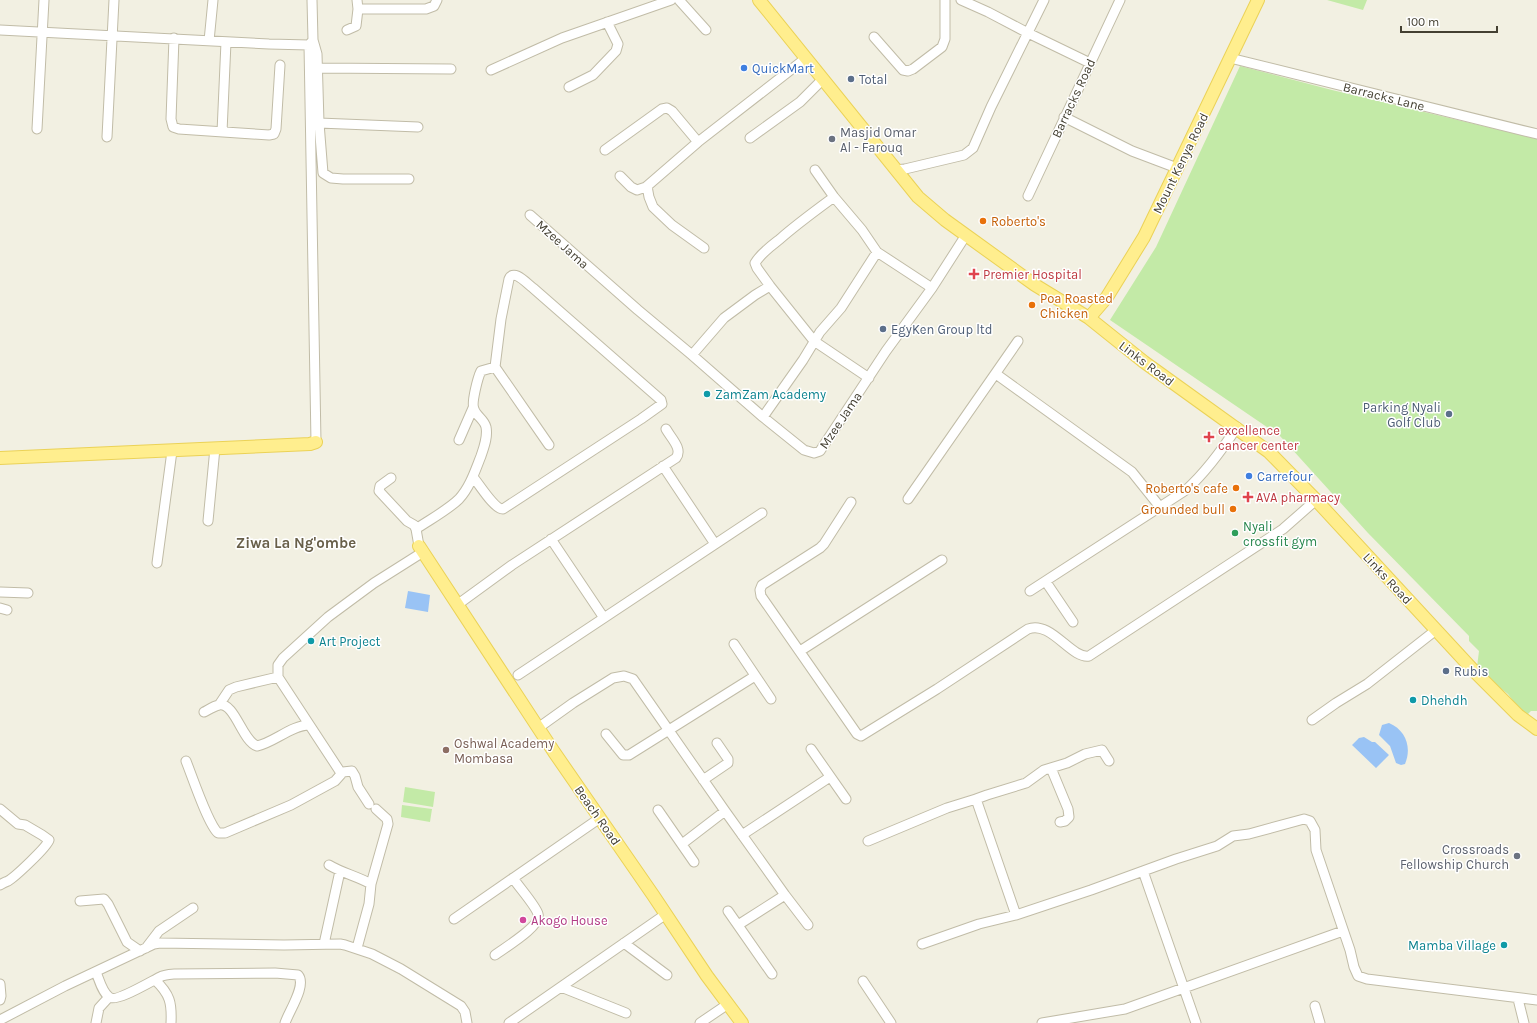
<svg xmlns="http://www.w3.org/2000/svg" width="1537" height="1023" viewBox="0 0 1537 1023" font-family="Karla,sans-serif">
  <style>
    .green { fill: #c3eaa7 }
    .water { fill: #99c3f5 }
    .lines { fill: none; stroke-linecap: round; stroke-linejoin: round }
    .minor-casing { stroke: #c1bca7; stroke-width: 11 }
    .major-casing { stroke: #ebd257; stroke-width: 14 }
    .minor { stroke: #fff; stroke-width: 9 }
    .major { stroke: #ffee8e; stroke-width: 12 }
    .shop-dot { fill: #3f7fe0; stroke: #fff; stroke-width: 1.5 }
    .service-dot { fill: #5c6f8a; stroke: #fff; stroke-width: 1.5 }
    .worship-dot { fill: #6b7280; stroke: #fff; stroke-width: 1.5 }
    .food-dot { fill: #e8710a; stroke: #fff; stroke-width: 1.5 }
    .health-dot { fill: #e0444e; stroke: #fff; stroke-width: 1.5 }
    .culture-dot { fill: #0f9aa8; stroke: #fff; stroke-width: 1.5 }
    .leisure-dot { fill: #2e9e5b; stroke: #fff; stroke-width: 1.5 }
    .education-dot { fill: #8d6e63; stroke: #fff; stroke-width: 1.5 }
    .hotel-dot { fill: #d1479c; stroke: #fff; stroke-width: 1.5 }
    .labels { text-anchor: middle; stroke-width: 3; stroke-linejoin: round; paint-order: stroke }
    .shop-label { font-size: 13px; fill: #366cbe; stroke: #fff; text-anchor: start }
    .service-label { font-size: 13px; fill: #4e5e75; stroke: #fff; text-anchor: start }
    .street-label { font-size: 13px; fill: #444032; stroke: #fff }
    .worship-label { font-size: 13px; fill: #5b616d; stroke: #fff; text-anchor: start }
    .food-label { font-size: 13px; fill: #c56008; stroke: #fff; text-anchor: start }
    .health-label { font-size: 13px; fill: #be3a42; stroke: #fff; text-anchor: start }
    .culture-label { font-size: 13px; fill: #0d838f; stroke: #fff; text-anchor: start }
    .leisure-label { font-size: 13px; fill: #27864d; stroke: #fff; text-anchor: start }
    .education-label { font-size: 13px; fill: #785e54; stroke: #fff; text-anchor: start }
    .hotel-label { font-size: 13px; fill: #b23c85; stroke: #fff; text-anchor: start }
    .quarter-label { font-size: 15px; font-weight: bold; fill: #685f49; stroke: #fff }
  </style>
  <rect width="100%" height="100%" fill="#f2f0e2"/>
  <!-- green -->
  <path class="green" d="M 1327,0 L 1367,0 L 1363,10 Z
    M 1240,66 L 1332,90 L 1537,139 L 1537,711 L 1531,711 L 1527,715 L 1518,708 L 1508,694 L 1496,685 L 1477,667 L 1479,651 L 1469,641 L 1469,636 L 1368,533 L 1280,436 L 1110,320 L 1156,247 Z
    M 405,787 L 435,792 L 433,807 L 403,802 Z
    M 402,805 L 432,809 L 430,822 L 401,817 Z"/>
  <!-- water -->
  <path class="water" d="M 408,591 L 430,595 L 428,612 L 405,608 Z
    M 1389,723 C 1406,730 1412,748 1405,764 L 1401,765 L 1396,763 L 1390,746 L 1379,735 L 1382,725 Z
    M 1364,737 L 1372,742 L 1375,742 L 1389,755 L 1376,768 L 1352,745 L 1359,738 Z"/>
  <g class="lines">
    <!-- minor casing -->
    <g class="minor-casing">
      <path id="minor" d="M 312,0 L 313,40 L 317,54 L 319,123 L 323,173 L 331,178 L 343,179 L 409,179
        M 679,0 L 706,30
        M 961,0 L 988,12 L 1028,33 L 1090,63
        M 358,9 L 426,9 L 434,6 L 437,0
        M 0,30 L 269,44 L 309,45 L 313,40
        M 347,30 L 356,26 L 358,9 L 357,0
        M 874,37 L 903,70 L 908,71 L 913,69 L 942,47 L 945,39 L 945,0
        M 174,38 L 171,119 L 173,127 L 179,129 L 269,135 L 274,134 L 276,129 L 280,65
        M 209,41 L 213,0
        M 309,45 L 316,442
        M 1230,58 L 1537,134
        M 317,68 L 451,69
        M 491,70 L 562,38 L 671,0
        M 569,87 L 593,75 L 616,51 L 618,44 L 607,22
        M 1064,117 L 1132,151 L 1177,168
        M 319,123 L 418,127
        M 37,129 L 44,0
        M 222,132 L 226,42
        M 107,137 L 114,0
        M 750,138 L 800,102 L 823,79
        M 605,150 L 662,109 L 667,108 L 672,111 L 698,142
        M 815,170 L 834,197 L 862,230 L 877,252 L 932,288
        M 895,170 L 905,169 L 964,155 L 973,148 L 991,107 L 1044,0
        M 620,176 L 631,187 L 637,190 L 646,187 L 698,142 L 806,58
        M 647,186 L 649,197 L 653,207 L 672,225 L 704,248
        M 1028,196 L 1120,0
        M 834,197 C 815,211 797,224 780,239 C 771,246 761,253 755,263 L 757,268 L 770,286 L 814,341 L 869,378
        M 530,215 L 638,310 L 692,355 L 763,417 L 804,450 L 814,453 L 820,451 L 886,351 L 932,288 L 966,235
        M 692,355 L 724,318 L 755,295 L 770,286
        M 996,374 L 1132,472 L 1160,507
        M 763,417 L 803,360 L 820,332 L 841,308 L 877,252
        M 459,440 L 473,408
        M 663,466 L 715,544
        M 473,477 C 480,485 494,509 503,509 L 641,419 L 662,404 L 661,400 L 533,288 C 527,284 514,268 509,279 L 501,319 L 495,367 L 549,445
        M 391,478 L 380,486 L 379,491 L 407,521 L 414,525 L 416,529
        M 908,499 L 1018,341
        M 851,502 L 824,544 L 820,548 L 762,585 L 760,590 L 761,596 L 857,734 L 861,736 L 937,689 L 1028,629 C 1051,620 1071,659 1089,656 L 1283,529 L 1316,500
        M 208,521 L 215,448
        M 551,539 L 604,618
        M 419,546 L 416,529 C 429,520 448,510 459,499 C 470,487 475,471 481,456 C 484,447 488,437 486,427 C 484,419 476,416 474,409 C 471,403 478,377 481,371 L 495,367
        M 157,563 L 172,451
        M 1046,582 L 1073,622
        M 1030,591 L 1186,490 C 1206,472 1222,450 1237,427
        M 0,592 L 28,593
        M 457,605 L 512,565 L 676,458 C 683,449 671,438 666,429
        M 0,608 L 7,610
        M 734,644 L 771,699
        M 800,651 L 942,560
        M 518,675 L 762,513
        M 219,705 L 229,690 L 236,687 L 278,677
        M 204,712 C 208,710 214,706 219,705 C 235,702 242,741 257,746 C 273,743 292,725 309,725
        M 1312,720 L 1336,703 L 1367,684 L 1436,630
        M 538,728 L 573,703 L 613,678 L 624,676 L 633,679 L 725,811 L 785,895 L 808,925
        M 606,734 L 623,755 L 629,755 L 755,676
        M 811,749 L 846,799
        M 186,761 C 192,776 208,824 218,833 L 225,833 L 291,805 L 335,781 L 343,772 L 352,771 L 355,776 L 358,787 L 369,804
        M 1051,768 L 1068,809 L 1069,817 L 1065,821 L 1060,822
        M 341,773 L 278,677 L 278,665 L 283,658 L 328,617 L 374,583 L 423,552
        M 703,780 L 728,763 L 728,759 L 717,743
        M 976,799 L 987,795 L 1026,783 L 1044,770 L 1067,763 L 1085,754 L 1102,750 L 1109,761
        M 0,809 L 18,824 L 25,825 L 42,835 L 49,840 C 47,847 15,877 8,881 C 5,882 3,883 0,885
        M 658,810 L 694,862
        M 742,835 L 830,777
        M 868,841 L 947,808 L 976,799 L 1016,915
        M 682,844 L 725,811
        M 329,865 C 342,873 357,876 371,884
        M 1143,871 L 1196,1023
        M 80,901 L 104,899 L 108,904 L 127,942 L 140,951
        M 728,911 L 772,974
        M 454,919 L 600,818
        M 738,925 L 785,895
        M 624,943 L 667,975
        M 324,944 L 340,871
        M 922,944 L 979,924 L 1016,915 L 1091,890 L 1176,859 L 1217,846 L 1233,836 L 1249,834 L 1304,819 L 1310,821 L 1315,830 L 1316,850 L 1350,950 L 1354,967 L 1358,976 L 1367,979 L 1537,1000
        M 146,948 L 159,931 L 193,908
        M 357,948 L 369,904 L 371,884 L 388,824 L 387,819 L 376,809
        M 495,955 C 504,948 542,926 538,914 C 536,906 518,886 513,878
        M 96,972 C 99,979 102,992 109,997 C 116,1003 153,980 162,976 C 166,975 170,974 174,974 L 275,973 L 298,975 C 307,985 289,1011 285,1023
        M 155,980 C 170,994 172,1003 171,1023
        M 863,981 L 891,1023
        M 0,984 L 1,996 L 0,1000
        M 561,987 L 626,1013
        M 1518,999 L 1524,1023
        M 1315,1006 L 1320,1023
        M 0,1020 L 65,986 L 154,944 L 160,943 L 284,945 L 340,944 L 345,945 L 372,954 L 401,969 L 461,1006 L 465,1012 L 467,1023
        M 96,1023 L 99,1008 L 109,997
        M 509,1023 L 666,914
        M 700,1023 L 728,1004
        M 1042,1023 L 1125,1009 L 1343,931"/>
    </g>
    <!-- major casing -->
    <g class="major-casing">
      <path id="major" d="M 759,0 L 918,197 L 945,220 L 1035,285 L 1089,318 L 1144,362 L 1269,452 L 1316,500 L 1474,671 L 1518,715 L 1537,729
        M 1089,318 L 1107,297 L 1144,237 L 1258,0
        M 0,458 L 310,444 L 316,442
        M 419,546 L 554,752 L 653,895 L 707,976 L 742,1023"/>
    </g>
    <!-- minor -->
    <use href="#minor" class="minor"/>
    <!-- major -->
    <use href="#major" class="major"/>
  </g>
  <!-- markers -->
  <g class="shop-dot">
    <circle cx="744" cy="68" r="4"/>
    <circle cx="1249" cy="476" r="4"/>
  </g>
  <g class="service-dot">
    <circle cx="851" cy="79" r="4"/>
    <circle cx="883" cy="329" r="4"/>
    <circle cx="1449" cy="414" r="4"/>
    <circle cx="1446" cy="671" r="4"/>
  </g>
  <g class="worship-dot">
    <circle cx="832" cy="139" r="4"/>
    <circle cx="1517" cy="856" r="4"/>
  </g>
  <g class="food-dot">
    <circle cx="983" cy="221" r="4"/>
    <circle cx="1032" cy="305" r="4"/>
    <circle cx="1236" cy="488" r="4"/>
    <circle cx="1233" cy="509" r="4"/>
  </g>
  <g class="health-dot">
    <path d="M972 268h4v4h4v4h-4v4h-4v-4h-4v-4h4z"/>
    <path d="M1207 431h4v4h4v4h-4v4h-4v-4h-4v-4h4z"/>
    <path d="M1246 491h4v4h4v4h-4v4h-4v-4h-4v-4h4z"/>
  </g>
  <g class="culture-dot">
    <circle cx="707" cy="394" r="4"/>
    <circle cx="311" cy="641" r="4"/>
    <circle cx="1413" cy="700" r="4"/>
    <circle cx="1504" cy="945" r="4"/>
  </g>
  <circle class="leisure-dot" cx="1235" cy="533" r="4"/>
  <circle class="education-dot" cx="446" cy="750" r="4"/>
  <circle class="hotel-dot" cx="523" cy="920" r="4"/>
  <g class="labels">
    <!-- shop labels -->
    <g class="shop-label">
      <text x="752" y="73">QuickMart</text>
      <text x="1257" y="481">Carrefour</text>
    </g>
    <!-- service labels -->
    <g class="service-label">
      <text x="859" y="84">Total</text>
      <text x="891" y="334">EgyKen Group ltd</text>
      <text x="1441" y="412" text-anchor="end">Parking Nyali<tspan x="1441" dy="15">Golf Club</tspan></text>
      <text x="1454" y="676">Rubis</text>
    </g>
    <!-- street labels -->
    <g class="street-label">
      <text transform="translate(1384 96) rotate(14)" y="5">Barracks Lane</text>
      <text transform="translate(1073 98) rotate(-65)" y="5">Barracks Road</text>
      <text transform="translate(1180 163) rotate(-64)" y="5">Mount Kenya Road</text>
      <text transform="translate(563 244) rotate(42)" y="5">Mzee Jama</text>
      <text transform="translate(1147 363) rotate(37)" y="5">Links Road</text>
      <text transform="translate(840 420) rotate(-56)" y="5">Mzee Jama</text>
      <text transform="translate(1388 578) rotate(47)" y="5">Links Road</text>
      <text transform="translate(598 815) rotate(55)" y="5">Beach Road</text>
    </g>
    <!-- worship labels -->
    <g class="worship-label">
      <text x="840" y="137">Masjid Omar<tspan x="840" dy="15">Al - Farouq</tspan></text>
      <text x="1509" y="854" text-anchor="end">Crossroads<tspan x="1509" dy="15">Fellowship Church</tspan></text>
    </g>
    <!-- food labels -->
    <g class="food-label">
      <text x="991" y="226">Roberto's</text>
      <text x="1040" y="303">Poa Roasted<tspan x="1040" dy="15">Chicken</tspan></text>
      <text x="1228" y="493" text-anchor="end">Roberto's cafe</text>
      <text x="1225" y="514" text-anchor="end">Grounded bull</text>
    </g>
    <!-- health labels -->
    <g class="health-label">
      <text x="983" y="279">Premier Hospital</text>
      <text x="1218" y="435">excellence<tspan x="1218" dy="15">cancer center</tspan></text>
      <text x="1256" y="502">AVA pharmacy</text>
    </g>
    <!-- culture labels -->
    <g class="culture-label">
      <text x="715" y="399">ZamZam Academy</text>
      <text x="319" y="646">Art Project</text>
      <text x="1421" y="705">Dhehdh</text>
      <text x="1496" y="950" text-anchor="end">Mamba Village</text>
    </g>
    <!-- leisure labels -->
    <g class="leisure-label">
      <text x="1243" y="531">Nyali<tspan x="1243" dy="15">crossfit gym</tspan></text>
    </g>
    <!-- education labels -->
    <g class="education-label">
      <text x="454" y="748">Oshwal Academy<tspan x="454" dy="15">Mombasa</tspan></text>
    </g>
    <!-- hotel labels -->
    <g class="hotel-label">
      <text x="531" y="925">Akogo House</text>
    </g>
    <!-- quarter labels -->
    <g class="quarter-label">
      <text x="296" y="548">Ziwa La Ng'ombe</text>
    </g>
  </g>
  <!-- scale -->
  <path d="M1401 26v6h96v-6" fill="none" stroke="#444032" stroke-width="2"/>
  <text x="1407" y="26" font-size="12" fill="#444032" stroke="#ffffff" stroke-width="3" paint-order="stroke">100 m</text>
</svg>
